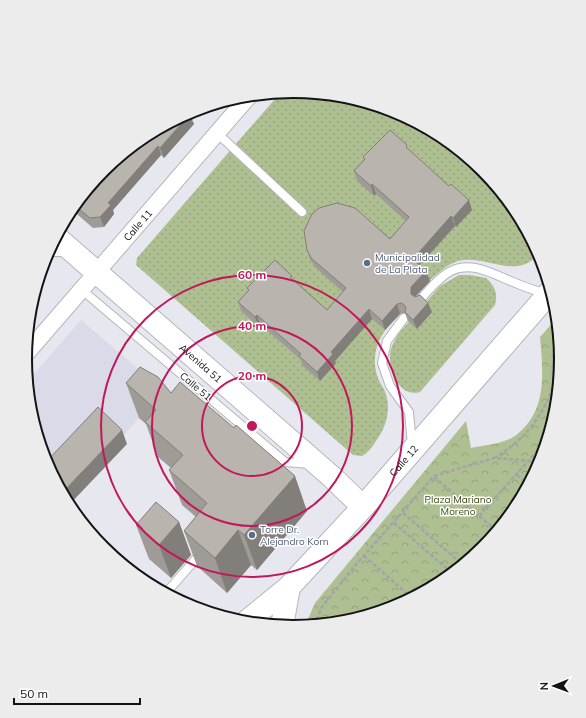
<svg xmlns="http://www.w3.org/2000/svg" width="586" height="718" viewBox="0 0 586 718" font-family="Mulish,sans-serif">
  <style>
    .built { fill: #dbdae9 }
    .grass { fill: url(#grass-dots) }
    .park { fill: url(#park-crowns) }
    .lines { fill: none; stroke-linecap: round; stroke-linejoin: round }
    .lane-casing { stroke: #b5b5bd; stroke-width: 10 }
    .street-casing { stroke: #b5b5bd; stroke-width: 18 }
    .secondary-casing { stroke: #b5b5bd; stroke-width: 24 }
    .primary-casing { stroke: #b5b5bd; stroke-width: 24 }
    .path { stroke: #a3a3a9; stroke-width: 2.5; stroke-dasharray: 4 2; stroke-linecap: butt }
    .lane { stroke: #fff; stroke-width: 8 }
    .street { stroke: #fff; stroke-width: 16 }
    .secondary { stroke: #fff; stroke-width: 22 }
    .primary { stroke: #fff; stroke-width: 22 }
    .wall { fill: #9f9b96 }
    .shaded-wall { fill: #827e7a }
    .building { fill: #b9b4ae; stroke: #827e7a }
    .ring { fill: none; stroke: #c2185b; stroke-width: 2 }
    .service-dot { fill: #5c6f8a; stroke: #fff; stroke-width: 1.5 }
    .labels { text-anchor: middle; stroke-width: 3; stroke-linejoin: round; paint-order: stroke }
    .street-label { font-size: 10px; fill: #141417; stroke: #fff }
    .service-label { font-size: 10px; fill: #4e5e75; stroke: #fff; text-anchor: start }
    .park-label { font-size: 10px; fill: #374814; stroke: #fff }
    .rim { fill: none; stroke: #141417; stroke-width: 2 }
    .centre { fill: #c2185b; stroke: #fff; stroke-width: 2 }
    .ring-label { font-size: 12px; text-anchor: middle; font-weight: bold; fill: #c2185b; stroke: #fff; stroke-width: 3; stroke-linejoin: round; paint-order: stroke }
  </style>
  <defs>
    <pattern id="grass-dots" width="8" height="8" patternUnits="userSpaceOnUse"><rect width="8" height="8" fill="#aec091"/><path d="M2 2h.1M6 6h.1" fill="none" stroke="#95a47c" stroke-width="1.8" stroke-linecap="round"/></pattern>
    <pattern id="park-crowns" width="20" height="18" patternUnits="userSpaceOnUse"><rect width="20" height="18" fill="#aec091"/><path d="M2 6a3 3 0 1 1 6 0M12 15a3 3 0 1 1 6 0" fill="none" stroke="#95a47c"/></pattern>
  </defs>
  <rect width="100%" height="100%" fill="#e7e7ef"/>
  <!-- built -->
  <path class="built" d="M 81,320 L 163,390 L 67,501 L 45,461 L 30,411 L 27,382 Z"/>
  <!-- grass -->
  <path class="grass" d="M 293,91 C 310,93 328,93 345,96 C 407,107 483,157 516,211 C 525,225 532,240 539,254 C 515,281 486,254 458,261 C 438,266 397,314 384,332 C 375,345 372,363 378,378 C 380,384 385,389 386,395 C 391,410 386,428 376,441 C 373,446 368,453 362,456 L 353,455 L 136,265 L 137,258 L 281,92 Z
    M 459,275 L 470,275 L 486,278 C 495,286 498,293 495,305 L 420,392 C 399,398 389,370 390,354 C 391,346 395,340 399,333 L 440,286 Z"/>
  <!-- park -->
  <path class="park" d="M 557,318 C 558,332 561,347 561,361 C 556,471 498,560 396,606 C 368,619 336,623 305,626 L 315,603 L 466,421 L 471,448 C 485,445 503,444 515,436 C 548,412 543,372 540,337 Z"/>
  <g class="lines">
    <!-- lane casing -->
    <g class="lane-casing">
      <path id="lane" d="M 217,133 L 302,212
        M 48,252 L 67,252
        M 82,290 L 285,462 L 310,464
        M 419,301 C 428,291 438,278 451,271 C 474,260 496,276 518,284 C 527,288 537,291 547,294
        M 404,318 L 387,341 L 382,363 L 390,386 L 409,412 L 412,445
        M 166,593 L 202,552"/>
    </g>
    <!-- street casing -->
    <g class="street-casing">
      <g id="street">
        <path id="s1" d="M 25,355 L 250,95"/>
      </g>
    </g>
    <!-- secondary casing -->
    <g class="secondary-casing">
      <g id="secondary">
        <path id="s2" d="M 56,237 L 332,477 L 363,507"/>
      </g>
    </g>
    <!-- primary casing -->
    <g class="primary-casing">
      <g id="primary">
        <path id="s3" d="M 246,622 L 289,587 L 363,507 L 551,291"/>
        <path d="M 282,626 L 289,587"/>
      </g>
    </g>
    <!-- path -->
    <path class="path" d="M 557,398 C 552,377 550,359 559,340
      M 494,458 C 524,441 544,416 554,383
      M 517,475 L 528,485
      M 434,477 L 497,531
      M 403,513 L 463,565
      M 479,516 L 547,440
      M 394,523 L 452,573
      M 364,556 L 412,598
      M 314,625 L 322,607 L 354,567 L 434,476 L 494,458 L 530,461 L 537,467"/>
    <!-- lane -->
    <use href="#lane" class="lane"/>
    <!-- street -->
    <use href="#street" class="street"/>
    <!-- secondary -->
    <use href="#secondary" class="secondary"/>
    <!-- primary -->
    <use href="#primary" class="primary"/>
  </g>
  <!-- wall -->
  <path class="wall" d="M 192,120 L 194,124 L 164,158 L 161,155 L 113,210 L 114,214 L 104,227 L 93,228 L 71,209 L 90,186 L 92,189 Z
    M 409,150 L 472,210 L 456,227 L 455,226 L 419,265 L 426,271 L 430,281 L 415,297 L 428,303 L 432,312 L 417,329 L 408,321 L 405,313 L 400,314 L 385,330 L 372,319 L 335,361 L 336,363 L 320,381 L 302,365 L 301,360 L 260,324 L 258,326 L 241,311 L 238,302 L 248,291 L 247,288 L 293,280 L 327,310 L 343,292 L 315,267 L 310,259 L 307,250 L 390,239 L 406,221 L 376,194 L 374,196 L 357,181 L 354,171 L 364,160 L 363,157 Z
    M 126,383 L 171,393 L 307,511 L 257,570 L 251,565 L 227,593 L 197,566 L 184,531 L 196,517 L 182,505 L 169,470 L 171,468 L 158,457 L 146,424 L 139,418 Z
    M 179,522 L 191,555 L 171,578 L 149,559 L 136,525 Z"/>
  <!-- shaded-wall -->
  <path class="shaded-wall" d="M 203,108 L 192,120 L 194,124 L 164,158 L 160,148 L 188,113 L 191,111 Z
    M 158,146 L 161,155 L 113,210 L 114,214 L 104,227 L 100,217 L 108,203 Z
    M 372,184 L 376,194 L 374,196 L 371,186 Z
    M 469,200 L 472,210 L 456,227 L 453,218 Z
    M 451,216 L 455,226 L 416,269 L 413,259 Z
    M 426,271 L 430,281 L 415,297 L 411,294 L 411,287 Z
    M 428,303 L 432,312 L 417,329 L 413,320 Z
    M 397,304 L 400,314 L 385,330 L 382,321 Z
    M 369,309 L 372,319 L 335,361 L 336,363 L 320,381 L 317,372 L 331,352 Z
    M 257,315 L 260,324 L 258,326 L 255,317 Z
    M 122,430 L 127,444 L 69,505 L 62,493 Z
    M 295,476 L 307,511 L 257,570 L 244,535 Z
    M 179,522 L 191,555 L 171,578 L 159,545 Z
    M 238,530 L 251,565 L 227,593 L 215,558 Z"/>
  <!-- building -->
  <path class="building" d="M 188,113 L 190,114 L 160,148 L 158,146 L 108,203 L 111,205 L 100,217 L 90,218 L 74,205 L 90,186 L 92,189 L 123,154 L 144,136 Z
    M 390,130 L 407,145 L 406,147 L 449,186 L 451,184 L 469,200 L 453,218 L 451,216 L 413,259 L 426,271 L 411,287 L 411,294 L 415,297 L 420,295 L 428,303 L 413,320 L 405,312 L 406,307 L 402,303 L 397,304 L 382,321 L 369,309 L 331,352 L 333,354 L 317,372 L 299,356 L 301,354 L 257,315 L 255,317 L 238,302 L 249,290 L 247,288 L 275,260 L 292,276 L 290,277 L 327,310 L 346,288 L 311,258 L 307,250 L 304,231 L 312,214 L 319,208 L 337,203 L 355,208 L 390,239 L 409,217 L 372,184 L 371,186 L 354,171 L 365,159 L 363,157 Z
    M 140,367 L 158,377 L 171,393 L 180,382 L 234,428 L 236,425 L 295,476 L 244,535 L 238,530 L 215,558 L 184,531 L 207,503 L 169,470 L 183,455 L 145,422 L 156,410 L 126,383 Z
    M 98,407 L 122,430 L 62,493 L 46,462 Z
    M 156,502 L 179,522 L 159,545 L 136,525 Z"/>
  <!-- distance rings -->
  <g class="ring">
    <circle cx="252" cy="426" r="50"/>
    <circle cx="252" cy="426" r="100"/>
    <circle cx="252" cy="426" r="151"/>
  </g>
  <!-- markers -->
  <g class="service-dot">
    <circle cx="367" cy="263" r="4"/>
    <circle cx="252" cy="535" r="4"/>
  </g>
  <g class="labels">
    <!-- street labels -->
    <g class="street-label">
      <text dy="4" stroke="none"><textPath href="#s1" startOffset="172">Calle 11</textPath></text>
      <text dy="4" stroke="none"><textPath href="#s2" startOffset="192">Avenida 51</textPath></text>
      <text transform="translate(196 386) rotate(40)" y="4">Calle 51</text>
      <text dy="4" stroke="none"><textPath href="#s3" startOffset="226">Calle 12</textPath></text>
    </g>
    <!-- service labels -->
    <g class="service-label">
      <text x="375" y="261">Municipalidad<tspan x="375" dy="12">de La Plata</tspan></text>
      <text x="260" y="533">Torre Dr.<tspan x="260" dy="12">Alejandro Korn</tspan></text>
    </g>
    <!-- park labels -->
    <g class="park-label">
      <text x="458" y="503">Plaza Mariano<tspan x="458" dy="12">Moreno</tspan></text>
    </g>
  </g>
  <!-- crop -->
  <path d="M0 0H586V718H0ZM32 359a261 261 0 1 1 522 0a261 261 0 1 1-522 0Z" fill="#ececec" fill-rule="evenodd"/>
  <path class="rim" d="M32 359a261 261 0 1 1 522 0a261 261 0 1 1-522 0Z"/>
  <circle cx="252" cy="426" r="6" class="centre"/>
  <g class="ring-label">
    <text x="252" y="279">60 m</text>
    <text x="252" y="330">40 m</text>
    <text x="252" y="380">20 m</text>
  </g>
  <!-- north arrow -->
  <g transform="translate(554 686) rotate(269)" stroke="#ffffff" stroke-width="3" paint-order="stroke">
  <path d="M0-3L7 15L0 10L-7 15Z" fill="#141417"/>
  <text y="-6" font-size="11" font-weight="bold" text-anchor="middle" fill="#141417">N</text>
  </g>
  <!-- scale -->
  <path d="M14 698v6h126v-6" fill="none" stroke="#141417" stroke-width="2"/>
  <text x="20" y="698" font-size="12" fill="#141417" stroke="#ffffff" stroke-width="3" paint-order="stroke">50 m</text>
</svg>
